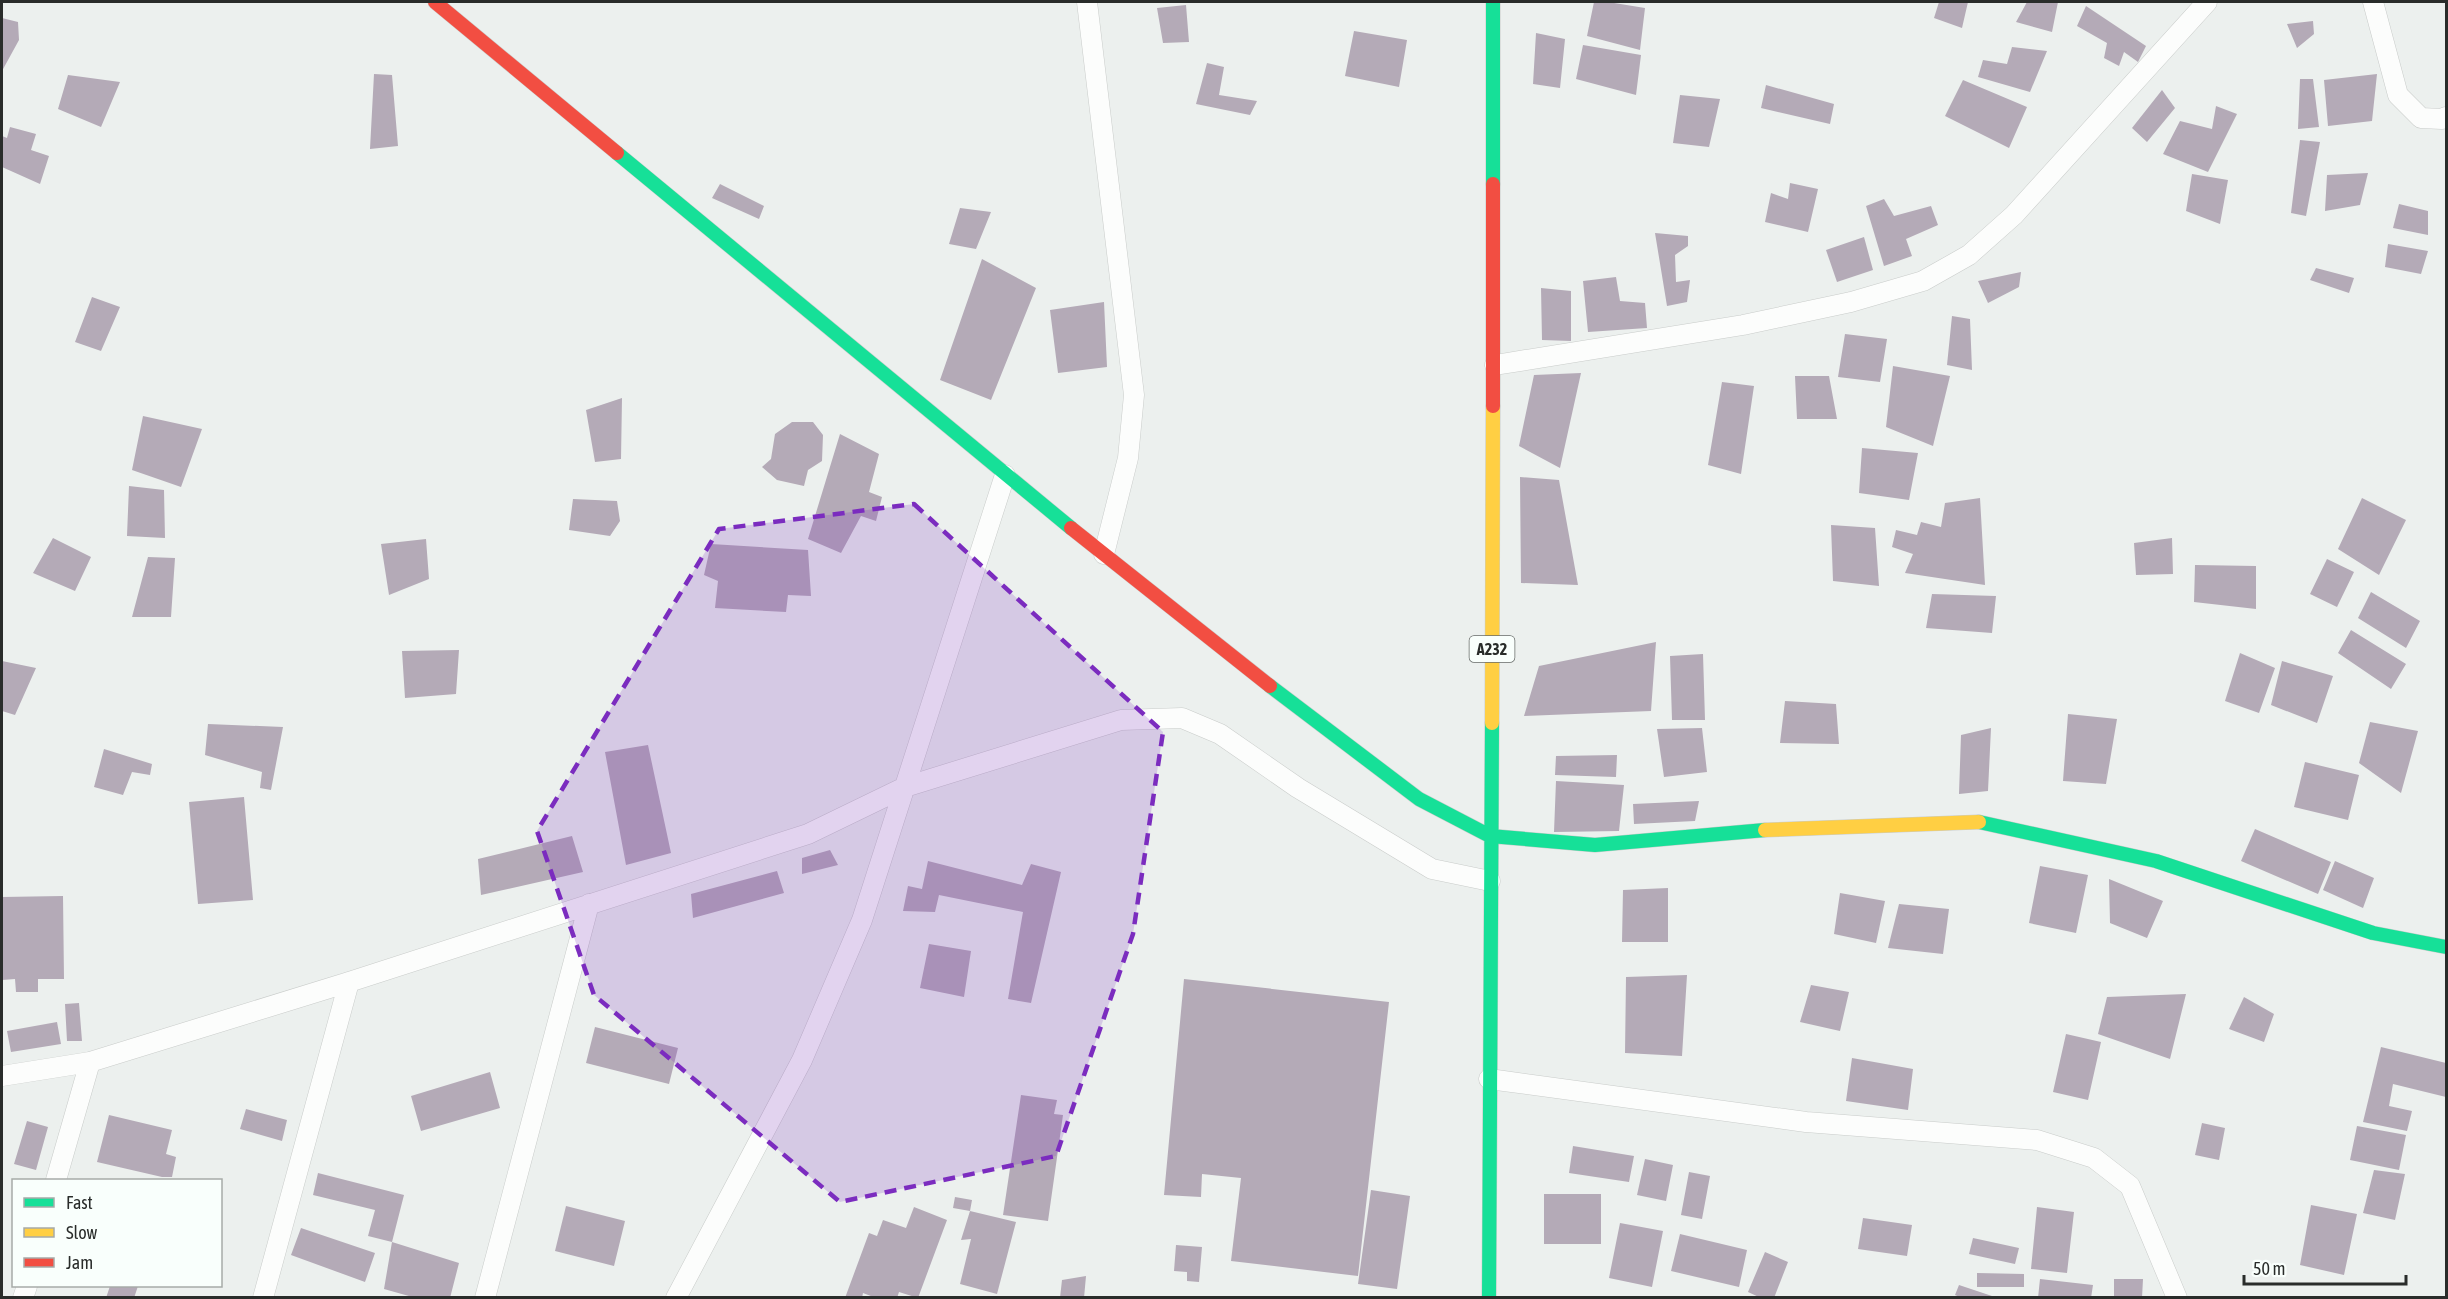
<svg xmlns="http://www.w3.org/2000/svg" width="2448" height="1299" viewBox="0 0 2448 1299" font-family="'Asap Condensed',sans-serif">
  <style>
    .building { fill: #b4aab7 }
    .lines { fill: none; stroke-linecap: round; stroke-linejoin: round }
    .street-casing { stroke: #c9ccca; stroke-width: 21 }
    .fast-casing { stroke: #c9ccca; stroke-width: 15 }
    .slow-casing { stroke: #c9ccca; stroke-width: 15 }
    .jam-casing { stroke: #c9ccca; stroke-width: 15 }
    .street { stroke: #fcfdfc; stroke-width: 20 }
    .fast { stroke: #16e098; stroke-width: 14 }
    .slow { stroke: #ffcf43; stroke-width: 14 }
    .jam { stroke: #f24e42; stroke-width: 14 }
    .marked { fill: #7b2cbf; fill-opacity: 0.2; stroke: #7b2cbf; stroke-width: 4.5; stroke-dasharray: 12 8; stroke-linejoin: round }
    .labels { text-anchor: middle; stroke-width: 6; stroke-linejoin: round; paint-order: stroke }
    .shield { fill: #f9fffc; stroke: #676b69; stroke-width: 1.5 }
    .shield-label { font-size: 16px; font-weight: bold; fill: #292c2a }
  </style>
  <rect width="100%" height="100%" fill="#ecf0ee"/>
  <!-- building -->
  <path class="building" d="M 1594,2 L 1608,2 L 1645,8 L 1640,50 L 1587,36 Z
    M 1939,2 L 1968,2 L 1962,28 L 1934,18 Z
    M 2027,2 L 2058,2 L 2052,32 L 2016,22 Z
    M 1186,5 L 1189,42 L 1163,43 L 1157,8 Z
    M 2086,6 L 2146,46 L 2138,62 L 2124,52 L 2119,66 L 2104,58 L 2107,43 L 2077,26 Z
    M 2,18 L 18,22 L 19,40 L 2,71 Z
    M 2313,21 L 2314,34 L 2297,48 L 2287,24 Z
    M 1354,31 L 1407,40 L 1399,87 L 1345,76 Z
    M 1536,33 L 1565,39 L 1560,88 L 1533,84 Z
    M 1583,45 L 1641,55 L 1636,95 L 1576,79 Z
    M 2012,47 L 2047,51 L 2030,92 L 1978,77 L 1983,60 L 2007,64 Z
    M 1207,63 L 1224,67 L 1219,95 L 1257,101 L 1250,115 L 1196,104 Z
    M 374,74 L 392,75 L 398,146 L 370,149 Z
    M 2377,74 L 2372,121 L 2328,126 L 2324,80 Z
    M 68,75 L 120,82 L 101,127 L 58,109 Z
    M 2300,79 L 2313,79 L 2319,127 L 2298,129 Z
    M 1963,80 L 2027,107 L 2009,148 L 1945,116 Z
    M 1766,85 L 1834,104 L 1830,124 L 1761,108 Z
    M 2162,90 L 2175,108 L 2147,142 L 2132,128 Z
    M 1680,95 L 1720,99 L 1709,147 L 1673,143 Z
    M 2216,106 L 2237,114 L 2208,172 L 2163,154 L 2180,121 L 2212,129 Z
    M 10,127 L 36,134 L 31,150 L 49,156 L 40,184 L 2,167 L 2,136 L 7,138 Z
    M 2300,140 L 2320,142 L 2306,216 L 2291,213 Z
    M 2368,173 L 2360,205 L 2325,211 L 2327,175 Z
    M 2192,174 L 2228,180 L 2220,224 L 2186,211 Z
    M 1790,183 L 1818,189 L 1808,232 L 1765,222 L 1771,193 L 1788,199 Z
    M 720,184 L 764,206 L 759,219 L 712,198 Z
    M 1884,199 L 1894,216 L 1931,206 L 1938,225 L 1906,239 L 1912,256 L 1884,266 L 1866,206 Z
    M 2399,204 L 2428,211 L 2428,235 L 2393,228 Z
    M 960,208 L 991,212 L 976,249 L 949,244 Z
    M 1655,233 L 1688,236 L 1688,246 L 1675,255 L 1676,282 L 1690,280 L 1687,302 L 1667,306 Z
    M 1864,237 L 1873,270 L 1837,282 L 1826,250 Z
    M 2388,244 L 2428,251 L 2421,274 L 2385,267 Z
    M 982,259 L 1036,288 L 991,400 L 940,380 Z
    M 2316,268 L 2354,278 L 2349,293 L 2310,280 Z
    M 2021,272 L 2019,287 L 1988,303 L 1978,281 Z
    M 1616,277 L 1620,301 L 1645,303 L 1647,328 L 1588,332 L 1583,281 Z
    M 1541,288 L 1571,291 L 1571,341 L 1542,340 Z
    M 92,297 L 120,307 L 101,351 L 75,342 Z
    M 1104,302 L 1107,367 L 1058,373 L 1050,310 Z
    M 1952,316 L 1970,319 L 1972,370 L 1947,365 Z
    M 1845,334 L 1887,339 L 1880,382 L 1838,377 Z
    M 1893,366 L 1950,376 L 1933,446 L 1886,427 Z
    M 1581,373 L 1560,468 L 1519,446 L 1534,375 Z
    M 1795,376 L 1829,376 L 1837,419 L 1797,419 Z
    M 1722,382 L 1754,386 L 1741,474 L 1708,465 Z
    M 622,398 L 621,459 L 595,462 L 586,410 Z
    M 143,416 L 202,429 L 181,487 L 132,470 Z
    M 792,422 L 813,422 L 823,435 L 822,461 L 808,470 L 804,486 L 777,480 L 762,467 L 771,459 L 775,434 Z
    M 840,434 L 879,454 L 869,492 L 882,497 L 876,521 L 861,516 L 841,553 L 808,539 Z
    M 1862,448 L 1918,453 L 1909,500 L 1859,493 Z
    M 1520,477 L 1559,480 L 1578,585 L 1521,583 Z
    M 129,486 L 164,490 L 165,538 L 127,536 Z
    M 1980,498 L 1985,585 L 1905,573 L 1913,554 L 1892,547 L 1896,530 L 1917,535 L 1921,522 L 1941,527 L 1945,503 Z
    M 2362,498 L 2406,520 L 2379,575 L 2338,549 Z
    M 573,499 L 617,501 L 620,521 L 610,536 L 569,530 Z
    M 1831,525 L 1875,528 L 1879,586 L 1833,581 Z
    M 53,538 L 91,557 L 75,591 L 33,573 Z
    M 2172,538 L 2173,574 L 2136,575 L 2134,543 Z
    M 426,539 L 429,579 L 389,595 L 381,544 Z
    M 711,544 L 808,550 L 811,596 L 788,595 L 786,612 L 715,608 L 718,581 L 704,575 Z
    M 148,557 L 175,558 L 171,617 L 132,617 Z
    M 2327,559 L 2354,572 L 2337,607 L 2310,594 Z
    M 2195,565 L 2256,566 L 2256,609 L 2194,602 Z
    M 2371,592 L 2420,621 L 2406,648 L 2358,618 Z
    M 1932,594 L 1996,596 L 1992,633 L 1926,628 Z
    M 2351,630 L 2406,664 L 2391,689 L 2338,653 Z
    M 1656,642 L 1651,711 L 1524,716 L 1539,666 Z
    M 459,650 L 456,694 L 405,698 L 402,651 Z
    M 2240,653 L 2275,668 L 2259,713 L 2225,701 Z
    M 1703,654 L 1705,720 L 1672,720 L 1670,656 Z
    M 2,661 L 36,668 L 15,715 L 2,711 Z
    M 2282,661 L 2333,676 L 2317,723 L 2271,705 Z
    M 1785,701 L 1836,704 L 1839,744 L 1780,743 Z
    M 2068,714 L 2117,719 L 2106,784 L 2063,781 Z
    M 2370,722 L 2418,731 L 2401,793 L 2359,763 Z
    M 208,724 L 283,727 L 271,790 L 260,788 L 262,772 L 205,755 Z
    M 1702,728 L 1707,772 L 1664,777 L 1657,729 Z
    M 1991,728 L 1988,791 L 1959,794 L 1961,735 Z
    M 648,745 L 671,853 L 626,865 L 605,752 Z
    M 104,749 L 152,764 L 150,775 L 132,772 L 123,795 L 94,787 Z
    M 1617,755 L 1616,777 L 1555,775 L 1556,756 Z
    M 2305,762 L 2359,775 L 2348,820 L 2294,807 Z
    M 1556,781 L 1624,785 L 1619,831 L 1554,832 Z
    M 244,797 L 253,900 L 198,904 L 189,802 Z
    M 1699,801 L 1695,821 L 1634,824 L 1633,804 Z
    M 2255,829 L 2331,862 L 2318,894 L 2241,861 Z
    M 572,836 L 583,872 L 481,895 L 478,859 Z
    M 830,850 L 838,865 L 802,874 L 802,858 Z
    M 928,861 L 1022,885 L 1031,864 L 1061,872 L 1031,1003 L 1008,999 L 1023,912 L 939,895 L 935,912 L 903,911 L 908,886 L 922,889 Z
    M 2335,861 L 2374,878 L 2363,908 L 2323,890 Z
    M 2040,866 L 2088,875 L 2076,933 L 2029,923 Z
    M 777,871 L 784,893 L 693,918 L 691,894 Z
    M 2109,879 L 2163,901 L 2147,938 L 2110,923 Z
    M 1668,888 L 1668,942 L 1622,942 L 1623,890 Z
    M 1840,893 L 1885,901 L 1876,943 L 1834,934 Z
    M 63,896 L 64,979 L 38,979 L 38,992 L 16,992 L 15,979 L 2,980 L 2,897 Z
    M 1899,904 L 1949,909 L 1943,954 L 1888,948 Z
    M 929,944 L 971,951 L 964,997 L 920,988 Z
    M 1687,975 L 1682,1056 L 1625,1053 L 1626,977 Z
    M 1184,979 L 1389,1002 L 1358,1276 L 1231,1261 L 1241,1178 L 1202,1174 L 1201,1197 L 1164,1195 Z
    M 1811,985 L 1849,992 L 1840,1031 L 1800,1022 Z
    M 2186,994 L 2170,1059 L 2098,1034 L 2107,997 Z
    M 2244,997 L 2274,1014 L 2264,1042 L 2229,1029 Z
    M 79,1003 L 82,1041 L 67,1041 L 65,1004 Z
    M 57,1022 L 61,1044 L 11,1052 L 7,1031 Z
    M 595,1027 L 678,1048 L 669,1084 L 586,1063 Z
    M 2066,1034 L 2101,1042 L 2088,1100 L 2053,1092 Z
    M 2381,1047 L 2446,1063 L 2446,1097 L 2393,1084 L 2389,1106 L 2412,1111 L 2407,1131 L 2363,1122 Z
    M 1852,1058 L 1913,1069 L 1908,1110 L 1846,1101 Z
    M 490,1072 L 500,1108 L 421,1131 L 411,1096 Z
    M 1021,1095 L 1057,1100 L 1054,1114 L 1063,1115 L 1048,1221 L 1003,1215 Z
    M 246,1109 L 287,1120 L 282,1141 L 240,1129 Z
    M 109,1115 L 172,1130 L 166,1154 L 176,1157 L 172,1177 L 162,1177 L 97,1162 Z
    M 27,1121 L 48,1127 L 36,1170 L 14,1164 Z
    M 2202,1123 L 2225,1128 L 2219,1160 L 2195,1155 Z
    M 2357,1126 L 2406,1135 L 2399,1170 L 2350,1160 Z
    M 1573,1146 L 1634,1156 L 1629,1182 L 1569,1173 Z
    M 1645,1159 L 1673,1165 L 1666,1201 L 1637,1195 Z
    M 2374,1170 L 2405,1174 L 2395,1220 L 2363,1213 Z
    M 1689,1172 L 1710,1176 L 1702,1219 L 1681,1215 Z
    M 318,1173 L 404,1195 L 392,1242 L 368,1236 L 375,1210 L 313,1195 Z
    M 1371,1190 L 1410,1196 L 1397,1289 L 1358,1284 Z
    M 1544,1194 L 1601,1194 L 1601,1244 L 1544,1244 Z
    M 955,1197 L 972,1200 L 970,1211 L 1016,1222 L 997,1294 L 960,1284 L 971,1239 L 961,1240 L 970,1211 L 953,1208 Z
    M 2311,1205 L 2357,1214 L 2344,1275 L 2300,1265 Z
    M 566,1206 L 625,1221 L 614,1266 L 555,1251 Z
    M 914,1207 L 947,1220 L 918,1298 L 899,1292 L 897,1298 L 876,1298 L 863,1293 L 862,1298 L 845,1298 L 869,1233 L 877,1236 L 883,1220 L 906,1228 Z
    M 2037,1207 L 2074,1212 L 2067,1273 L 2031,1269 Z
    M 1863,1218 L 1912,1225 L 1907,1256 L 1858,1249 Z
    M 1620,1223 L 1663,1231 L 1652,1287 L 1609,1278 Z
    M 301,1228 L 375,1253 L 365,1282 L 291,1255 Z
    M 1680,1234 L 1747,1250 L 1739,1287 L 1671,1271 Z
    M 1973,1238 L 2019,1248 L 2015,1264 L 1969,1254 Z
    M 392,1242 L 459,1263 L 450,1298 L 416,1298 L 384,1289 Z
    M 1176,1245 L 1202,1247 L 1199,1282 L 1187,1281 L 1187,1272 L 1174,1271 Z
    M 1765,1252 L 1788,1262 L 1774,1298 L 1761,1298 L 1748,1292 Z
    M 1977,1273 L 2024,1274 L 2024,1287 L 1977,1287 Z
    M 1086,1276 L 1084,1298 L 1060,1298 L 1062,1280 Z
    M 2040,1279 L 2093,1285 L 2091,1298 L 2038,1298 Z
    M 2114,1279 L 2143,1279 L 2142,1298 L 2114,1298 Z
    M 1959,1285 L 1995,1297 L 1995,1298 L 1962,1298 L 1955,1295 Z
    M 110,1286 L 138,1286 L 134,1298 L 106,1298 Z"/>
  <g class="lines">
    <!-- street casing -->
    <g class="street-casing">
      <path id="street" d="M 1087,2 L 1134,395 L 1128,458 L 1104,554
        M 2373,2 L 2398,95 L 2421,118 L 2442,119 L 2446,117
        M 1495,365 L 1743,325 L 1851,302 L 1923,281 L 1969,255 L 2014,215 L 2207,2
        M 2,1076 L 90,1062 L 349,982 L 808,834 L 905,787 L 1121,720 L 1182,718 L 1220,734 L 1298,788 L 1432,869 L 1490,881
        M 1489,1079 L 1806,1122 L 2037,1140 L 2094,1158 L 2130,1186 L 2177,1298
        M 56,1180 L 90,1062
        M 23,1298 L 27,1286
        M 263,1298 L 349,982
        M 485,1298 L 589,904
        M 676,1298 L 802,1060 L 862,920 L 1005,475"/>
    </g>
    <!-- fast casing -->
    <g class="fast-casing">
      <path id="fast" d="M 1493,2 L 1493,184
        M 617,153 L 1071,528
        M 1270,686 L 1419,799 L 1490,836 L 1595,845 L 1765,830
        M 1979,822 L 2156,861 L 2373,933 L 2446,947
        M 1489,1298 L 1492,723"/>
    </g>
    <!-- slow casing -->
    <g class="slow-casing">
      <path id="slow" d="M 1492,723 L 1493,406
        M 1765,830 L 1979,822"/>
    </g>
    <!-- jam casing -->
    <g class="jam-casing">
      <path id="jam" d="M 435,2 L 617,153
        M 1493,406 L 1493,184
        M 1071,528 L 1270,686"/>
    </g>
    <!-- street -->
    <use href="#street" class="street"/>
    <!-- fast -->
    <use href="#fast" class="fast"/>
    <!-- slow -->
    <use href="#slow" class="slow"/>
    <!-- jam -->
    <use href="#jam" class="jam"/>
  </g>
  <!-- marked area -->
  <path class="marked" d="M 914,504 L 1163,732 L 1133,934 L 1056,1156 L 840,1202 L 594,995 L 537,831 L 719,529 Z"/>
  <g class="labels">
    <!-- shield labels -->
    <rect class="shield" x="1469.5" y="636" width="45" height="26" rx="4.5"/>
    <g class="shield-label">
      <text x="1492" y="655">A232</text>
    </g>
  </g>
  <!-- border -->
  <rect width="2448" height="1299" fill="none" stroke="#292c2a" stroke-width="6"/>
  <!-- legend -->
  <rect x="12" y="1179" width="210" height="108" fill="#f9fffc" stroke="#a6aba8" stroke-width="1.5"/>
  <rect x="24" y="1198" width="30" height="9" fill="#16e098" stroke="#a6aba8" stroke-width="1.5"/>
  <text x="66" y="1209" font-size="18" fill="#292c2a">Fast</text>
  <rect x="24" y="1228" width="30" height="9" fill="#ffcf43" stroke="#a6aba8" stroke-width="1.5"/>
  <text x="66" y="1239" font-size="18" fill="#292c2a">Slow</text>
  <rect x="24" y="1258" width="30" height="9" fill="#f24e42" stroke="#a6aba8" stroke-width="1.5"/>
  <text x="66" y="1269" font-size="18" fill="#292c2a">Jam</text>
  <!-- scale -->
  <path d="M2244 1275v9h162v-9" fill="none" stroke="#292c2a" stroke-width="3"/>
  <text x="2253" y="1275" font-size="18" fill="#292c2a" stroke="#f9fffc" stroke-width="4.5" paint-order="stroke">50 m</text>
</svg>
